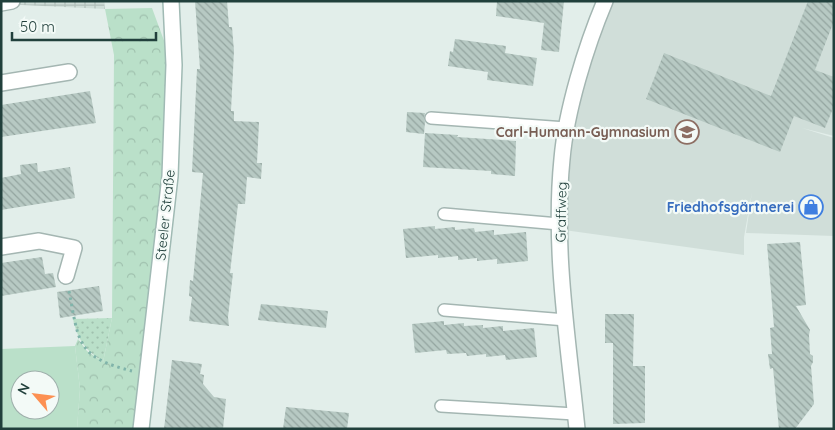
<svg xmlns="http://www.w3.org/2000/svg" width="835" height="430" viewBox="0 0 835 430" font-family="Quicksand,sans-serif">
  <style>
    .built { fill: #d0ded9 }
    .industrial { fill: url(#industrial-grid) }
    .grass { fill: url(#grass-dots) }
    .forest { fill: url(#forest-crowns) }
    .pitch { fill: #bae0c9; fill-rule: evenodd }
    .building { fill: url(#building-back-hatch) }
    .lines { fill: none; stroke-linecap: round; stroke-linejoin: round }
    .lane-casing { stroke: #a4b6b2; stroke-width: 14 }
    .street-casing { stroke: #a4b6b2; stroke-width: 18 }
    .secondary-casing { stroke: #a0bab4; stroke-width: 18 }
    .path { stroke: #80b4aa; stroke-width: 3; stroke-dasharray: 2.5 4; stroke-linecap: butt }
    .lane { stroke: #fff; stroke-width: 11 }
    .street { stroke: #fff; stroke-width: 15 }
    .secondary { stroke: #fff; stroke-width: 15 }
    .labels { text-anchor: middle; stroke-width: 4.5; stroke-linejoin: round; paint-order: stroke }
    .education-label { font-size: 14px; font-weight: bold; fill: #785e54; stroke: #f3faf7; text-anchor: end }
    .shop-label { font-size: 14px; font-weight: bold; fill: #366cbe; stroke: #f3faf7; text-anchor: end }
    .street-label { font-size: 14px; fill: #21403c; stroke: #f3faf7 }
  </style>
  <defs>
    <pattern id="industrial-grid" width="8" height="8" patternUnits="userSpaceOnUse" patternTransform="scale(1.25)"><rect width="8" height="8" fill="#d0ded9"/><path d="M0 4h8M4 0v8" fill="none" stroke="#b2c0bb"/></pattern>
    <pattern id="grass-dots" width="8" height="8" patternUnits="userSpaceOnUse" patternTransform="scale(1.25)"><rect width="8" height="8" fill="#bae0c9"/><path d="M2 2h.1M6 6h.1" fill="none" stroke="#a0c1ae" stroke-width="1.8" stroke-linecap="round"/></pattern>
    <pattern id="forest-crowns" width="20" height="18" patternUnits="userSpaceOnUse" patternTransform="scale(1.25)"><rect width="20" height="18" fill="#bae0c9"/><path d="M2 6a3 3 0 1 1 6 0M12 15a3 3 0 1 1 6 0" fill="none" stroke="#a0c1ae"/></pattern>
    <pattern id="building-back-hatch" width="6" height="6" patternUnits="userSpaceOnUse" patternTransform="scale(1.25)"><rect width="6" height="6" fill="#b7c9c3"/><path d="M-1 5l2 2M0 0l6 6M5-1l2 2" fill="none" stroke="#94a5a0"/></pattern>
  </defs>
  <rect width="100%" height="100%" fill="#e2eeea"/>
  <!-- built -->
  <path class="built" d="M 610,1 L 834,1 L 834,136 L 802,128 L 834,138 L 834,236 L 746,233 L 752,192 L 744,237 L 744,255 L 564,230 L 574,128 L 586,73 Z"/>
  <!-- industrial -->
  <path class="industrial" d="M 1,1 L 104,1 L 105,9 L 1,4 Z"/>
  <!-- grass -->
  <path class="grass" d="M 112,318 L 103,362 C 85,349 78,341 73,319 Z"/>
  <!-- forest -->
  <path class="forest" d="M 152,8 L 173,65 L 141,429 L 77,429 L 80,389 L 75,346 L 78,339 L 87,351 L 103,362 L 112,318 L 114,55 L 105,9 Z"/>
  <!-- pitch -->
  <path class="pitch" d="M 75,346 L 80,389 L 77,429 L 1,429 L 1,349 ZM 20,380 L 50,380 L 50,410 L 20,410 Z"/>
  <!-- building -->
  <path class="building" d="M 195,1 L 227,1 L 229,27 L 232,27 L 234,51 L 231,111 L 234,111 L 234,121 L 259,122 L 257,163 L 262,163 L 261,179 L 247,177 L 245,204 L 238,204 L 230,273 L 233,273 L 228,317 L 229,326 L 189,321 L 192,297 L 189,296 L 190,280 L 193,281 L 203,173 L 192,172 L 197,69 L 200,69 Z
    M 497,1 L 564,1 L 559,52 L 541,50 L 544,23 L 496,16 Z
    M 808,1 L 834,1 L 834,21 L 815,70 L 834,77 L 834,106 L 825,128 L 794,116 L 780,152 L 646,99 L 664,53 L 771,96 Z
    M 455,39 L 506,46 L 505,53 L 537,58 L 533,86 L 487,80 L 488,72 L 448,66 L 450,51 L 453,52 Z
    M 90,91 L 96,123 L 1,137 L 1,105 Z
    M 407,112 L 425,113 L 424,118 L 425,122 L 424,134 L 406,132 Z
    M 425,133 L 458,135 L 457,137 L 516,141 L 515,176 L 491,174 L 491,171 L 423,167 Z
    M 37,163 L 38,172 L 70,167 L 75,198 L 1,210 L 1,178 L 21,174 L 20,165 Z
    M 435,226 L 435,229 L 455,227 L 455,230 L 474,228 L 475,232 L 494,230 L 494,235 L 526,232 L 528,261 L 497,264 L 497,259 L 477,261 L 477,258 L 458,260 L 458,256 L 438,258 L 438,255 L 406,258 L 403,229 Z
    M 800,242 L 806,305 L 796,306 L 810,330 L 809,335 L 810,354 L 813,356 L 813,362 L 811,366 L 814,404 L 795,429 L 779,429 L 773,368 L 770,369 L 768,354 L 772,354 L 770,328 L 774,327 L 767,244 Z
    M 42,257 L 45,274 L 53,273 L 56,287 L 1,296 L 1,263 Z
    M 99,286 L 103,311 L 60,318 L 57,292 Z
    M 261,304 L 328,311 L 326,328 L 258,320 Z
    M 605,314 L 634,314 L 633,366 L 645,366 L 645,423 L 613,424 L 613,343 L 605,343 Z
    M 444,321 L 444,325 L 464,323 L 464,326 L 483,325 L 483,328 L 503,326 L 503,331 L 534,328 L 537,357 L 506,360 L 505,355 L 486,357 L 486,354 L 467,356 L 466,353 L 447,354 L 446,350 L 415,353 L 412,324 Z
    M 172,360 L 202,364 L 200,374 L 204,375 L 203,384 L 214,397 L 226,399 L 223,429 L 164,429 Z
    M 286,407 L 349,413 L 347,429 L 283,429 Z"/>
  <g class="lines">
    <!-- lane casing -->
    <g class="lane-casing">
      <path id="lane" d="M 431,118 L 566,128
        M 444,214 L 559,224
        M 444,310 L 566,320
        M 441,406 L 575,414"/>
    </g>
    <!-- street casing -->
    <g class="street-casing">
      <path id="street" d="M 1,3 L 12,1
        M 1,83 L 69,72
        M 1,247 L 39,241 L 74,248 L 66,276
        M 577,429 C 568,339 553,249 562,159 C 566,111 586,46 605,1"/>
    </g>
    <!-- secondary casing -->
    <g class="secondary-casing">
      <path id="secondary" d="M 141,429 L 170,176 L 174,65 L 171,1"/>
    </g>
    <!-- path -->
    <path class="path" d="M 69,291 C 79,342 76,357 132,371"/>
    <!-- lane -->
    <use href="#lane" class="lane"/>
    <!-- street -->
    <use href="#street" class="street"/>
    <!-- secondary -->
    <use href="#secondary" class="secondary"/>
  </g>
  <!-- icons -->
  <defs>
    <g id="school-ring" transform="scale(1.25)"><circle r="9.5" fill="#f3faf7" stroke="#8d6e63" stroke-width="1.5"/><path d="M0-5L7-2L0 1L-7-2ZM-4 1L0 2.5L4 1V4Q0 6-4 4Z" fill="#8d6e63"/></g>
    <g id="shop-ring" transform="scale(1.25)"><circle r="9.5" fill="#f3faf7" stroke="#3f7fe0" stroke-width="1.5"/><path d="M-5-2.5h2.3a2.7 3.5 0 0 1 5.4 0H5L5.5 6h-11ZM-1.5-2.5h3a1.5 2.3 0 0 0-3 0Z" fill="#3f7fe0"/></g>
  </defs>
  <g fill-rule="evenodd">
    <use href="#school-ring" x="687" y="132"/>
    <use href="#shop-ring" x="811" y="207"/>
  </g>
  <g class="labels">
    <!-- education labels -->
    <g class="education-label">
      <text x="670" y="137">Carl-Humann-Gymnasium</text>
    </g>
    <!-- shop labels -->
    <g class="shop-label">
      <text x="794" y="212">Friedhofsgärtnerei</text>
    </g>
    <!-- street labels -->
    <g class="street-label">
      <text transform="translate(561 212) rotate(-89)" y="5">Graffweg</text>
      <text transform="translate(165 215) rotate(-84)" y="5">Steeler Straße</text>
    </g>
  </g>
  <!-- border -->
  <rect width="835" height="430" fill="none" stroke="#21403c" stroke-width="5"/>
  <!-- north arrow -->
  <g transform="translate(35 395) rotate(298)"><circle r="24" fill="#f3faf7" stroke="#9fb0ac"/>
  <path d="M0-4L9 19L0 12L-9 19Z" fill="#fc9052"/>
  <text y="-8" font-size="14" font-weight="bold" text-anchor="middle" fill="#21403c">N</text>
  </g>
  <!-- scale -->
  <path d="M12 32v8h144v-8" fill="none" stroke="#21403c" stroke-width="2.5"/>
  <text x="20" y="32" font-size="15" fill="#21403c" stroke="#f3faf7" stroke-width="4" paint-order="stroke">50 m</text>
</svg>
